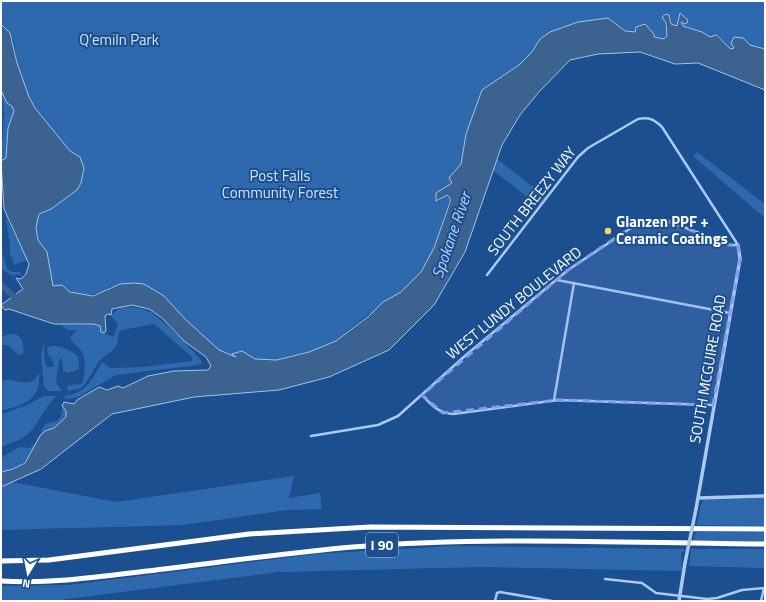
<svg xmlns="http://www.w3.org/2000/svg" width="766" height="602" viewBox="0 0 766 602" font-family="'Titillium Web',sans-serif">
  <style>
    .green { fill: #2e69ad }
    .water { fill: #3c6290; stroke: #9cc4f0 }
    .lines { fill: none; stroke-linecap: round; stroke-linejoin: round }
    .river { stroke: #3c6290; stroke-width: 6 }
    .minor { stroke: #a9c9ee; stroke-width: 2.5 }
    .tertiary { stroke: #a9c9ee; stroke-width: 3.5 }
    .motorway { stroke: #fff; stroke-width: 5 }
    .tertiary-bridge { stroke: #a9c9ee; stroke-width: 3.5 }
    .marked { fill: #839eea; fill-opacity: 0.2; stroke: #839eea; stroke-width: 3; stroke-dasharray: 8 5; stroke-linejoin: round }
    .poi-dot { fill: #ffd166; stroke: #1b4f8f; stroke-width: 1.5 }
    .labels { text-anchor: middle; stroke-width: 4; stroke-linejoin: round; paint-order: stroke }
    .shield { fill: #1b4f8f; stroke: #bbcadd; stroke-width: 1 }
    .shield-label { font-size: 14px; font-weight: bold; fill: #fff }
    .park-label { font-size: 15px; fill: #cfe3fa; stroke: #1b4f8f }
    .street-label { font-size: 15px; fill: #fff; stroke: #1b4f8f }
    .poi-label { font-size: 15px; font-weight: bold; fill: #fff; stroke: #1b4f8f; text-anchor: start }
    .water-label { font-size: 16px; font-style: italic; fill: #b5d3f5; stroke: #1b4f8f }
  </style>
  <rect width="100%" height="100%" fill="#1b4f8f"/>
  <!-- green -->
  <path class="green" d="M 1,1 L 765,1 L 765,49 L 750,45 L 743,38 L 733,50 C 724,46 723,38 717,35 L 710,37 L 702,32 L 683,26 L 682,21 L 687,23 L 680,13 L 677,26 L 673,26 L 669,15 L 664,14 L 667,36 L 664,39 L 654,37 L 654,34 L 646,26 L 642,26 L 635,32 L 626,31 L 608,18 L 578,22 L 550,32 L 540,39 L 532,52 L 519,65 L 482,90 L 466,134 L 461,164 L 451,179 L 452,183 L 444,188 L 437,202 L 446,195 L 450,198 L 434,248 L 421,272 L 401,292 L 361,320 L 336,341 L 309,352 L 277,360 L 255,359 L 242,351 L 232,355 L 236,357 L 224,354 L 207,340 L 185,319 L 164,296 L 111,286 C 96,298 77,297 61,285 L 55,287 L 51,283 C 50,273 50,262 47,253 C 46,247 41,245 39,241 C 36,235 36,226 37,219 C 39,213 43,214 48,210 C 69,197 91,184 80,157 L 70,151 L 35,108 L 29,97 L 17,63 L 14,41 L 5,26 L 1,24 Z
    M 1,90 L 7,103 L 12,106 L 14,111 L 8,128 L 6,158 L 1,161 L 4,113 Z
    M 697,152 L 765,204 L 765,218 L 693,156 Z
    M 493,156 L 546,197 L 539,206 L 490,168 Z
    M 5,215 L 27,258 L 28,260 L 13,265 L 13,259 L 10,256 L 10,244 Z
    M 1,248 L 7,269 L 12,272 L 20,272 L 22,277 L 18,274 L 13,276 L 1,269 Z
    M 132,307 C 137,308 145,309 150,312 C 158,316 201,356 202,363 L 198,365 L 116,375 L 78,397 L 66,399 L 64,396 C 88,393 91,380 102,362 L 110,368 L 143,367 L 192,361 L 192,357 L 154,324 L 122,330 L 119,332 L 117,344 L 113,350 L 99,361 L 85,384 L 81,388 L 68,391 L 67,388 L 69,385 L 82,384 C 85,373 88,358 79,348 C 75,345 73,343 70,338 L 77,330 L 68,330 L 61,325 L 94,324 L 100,326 L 104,333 L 113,337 L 118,325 L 111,315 L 120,308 Z
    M 10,334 L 16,334 L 22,340 L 24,351 L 23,354 L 18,355 L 8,345 L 1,345 L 1,337 Z
    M 44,341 L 45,363 L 47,367 L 53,367 L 54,365 L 53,360 C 48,356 46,353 48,347 C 59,343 71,351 78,356 L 79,369 L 68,373 L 63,371 L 62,358 L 59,360 L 56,383 L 62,391 L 48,391 L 44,386 L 41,357 Z
    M 39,373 C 41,401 24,404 1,411 L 2,381 C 15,376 29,392 39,373 Z
    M 44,396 L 57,396 C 44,406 40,422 29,433 C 22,440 10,443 1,447 L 1,414 L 25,406 Z
    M 62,406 L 66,411 L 66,417 L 54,428 L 45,431 C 31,454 30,465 1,472 L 1,458 L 19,447 L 30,448 L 36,442 L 45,424 L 57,421 L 61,416 Z
    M 294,476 L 289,498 L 320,493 L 322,509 L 287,510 L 184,525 L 1,530 L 1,487 L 12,482 L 116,502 Z
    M 765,498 L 765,526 L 697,525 L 701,504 L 704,500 Z
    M 696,532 L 765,532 L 765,543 L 693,541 Z
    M 451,546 L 685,549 L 684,552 L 681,552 L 682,571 L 481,567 L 279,572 L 51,601 L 1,600 L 1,586 L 69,585 L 315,554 Z
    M 691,549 L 765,549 L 765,568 L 689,566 Z"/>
  <!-- water -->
  <path class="water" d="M 680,13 L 688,20 L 687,23 L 685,24 L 681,22 L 683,26 L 702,32 L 710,37 L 716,35 C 720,37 725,45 731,49 L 734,48 L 731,43 L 734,37 L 743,38 L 750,45 L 765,49 L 765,90 L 698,63 L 675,64 L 640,52 L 598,54 L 570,60 L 538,93 L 520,115 L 502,145 L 465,252 L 434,305 L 389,350 L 329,377 L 279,390 L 194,397 L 112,414 L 41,469 L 1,487 L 1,472 L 13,469 L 25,463 L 40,436 L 45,431 L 54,428 L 66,417 L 66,411 L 62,406 L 64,402 L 74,404 L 77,400 L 99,387 L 107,390 L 118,386 L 123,388 L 148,376 L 174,371 L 208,370 L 211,366 L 206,357 L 184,341 L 162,318 L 149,309 L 132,305 L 112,309 L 111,315 L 108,314 L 105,316 L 106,331 L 104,333 L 101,332 L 100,326 L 94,324 L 54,324 L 9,309 L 5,310 L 1,305 L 23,289 L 16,278 L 21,279 L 26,274 L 29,264 L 4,209 L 1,161 L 6,158 L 8,128 L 14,111 L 12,106 L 7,103 L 1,90 L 1,24 L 10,33 L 17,63 L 29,97 L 35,108 L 70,151 L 80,157 L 84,168 L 81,183 L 77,190 L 51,209 L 39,214 L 38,218 L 36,228 L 38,240 L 47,252 L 53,286 L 62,285 L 70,292 L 93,296 L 120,284 L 134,283 L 144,284 L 164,296 L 185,319 L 219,350 L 236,357 L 232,354 L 242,351 L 255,359 L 277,360 L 309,352 L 336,341 L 369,316 L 383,302 L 401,292 L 421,272 L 434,248 L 450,202 L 450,198 L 447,195 L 436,201 L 436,193 L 452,183 L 449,178 L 461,164 L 466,134 L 482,90 L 519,65 L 532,52 L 540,39 L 550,32 L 578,22 L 608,18 L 625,31 L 635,32 L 636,27 L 645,24 L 654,34 L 654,37 L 664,39 L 667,36 L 666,23 L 662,17 L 666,14 L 669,15 L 671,24 L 677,26 Z"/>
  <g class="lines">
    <!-- river -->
    <path class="river" d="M 1,285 L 18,300"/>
    <!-- minor -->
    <path class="minor" d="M 557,280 L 730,313
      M 422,395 C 432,406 439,413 453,414 L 558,400 L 713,405
      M 554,400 L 574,283
      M 311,436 L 378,425 L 398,416 L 466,355 L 568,270 L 637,224 L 652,220 L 668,221 L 730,245 L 738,245 L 662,127 C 654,119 649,117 638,119 L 588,148 L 578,157 L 487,275
      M 605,579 L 642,583 L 656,593 L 707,599 L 717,598 L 742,590 L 765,588
      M 495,601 L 497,593 L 500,592 L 552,601
      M 761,601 L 764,588"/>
    <!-- tertiary -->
    <path class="tertiary" d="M 698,498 L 765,496
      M 696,509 L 740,259 L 738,245
      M 679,601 L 685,563"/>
    <!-- motorway -->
    <path class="motorway" d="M 1,561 L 49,560 L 249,534 L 370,527 L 765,529
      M 1,581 C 50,584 98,577 147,571 C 215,563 284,553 353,547 C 490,536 628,543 765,544"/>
    <!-- tertiary-bridge -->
    <path class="tertiary-bridge" d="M 685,563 L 696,509"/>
  </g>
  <!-- marked area -->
  <path class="marked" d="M 664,220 L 730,245 L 738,245 L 740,259 L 713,405 L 558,400 L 443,413 L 422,395 L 568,270 L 636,224 Z"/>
  <!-- markers -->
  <circle class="poi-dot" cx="608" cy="231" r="4"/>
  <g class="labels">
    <!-- shield labels -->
    <rect class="shield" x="366" y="533" width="32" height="24" rx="3"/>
    <g class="shield-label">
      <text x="382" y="550">I 90</text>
    </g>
    <!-- park labels -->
    <g class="park-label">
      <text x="119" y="45">Q'emiln Park</text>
      <text x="280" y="181">Post Falls<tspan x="280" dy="17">Community Forest</tspan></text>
    </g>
    <!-- street labels -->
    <g class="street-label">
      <text transform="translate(532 201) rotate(-52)" y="5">SOUTH BREEZY WAY</text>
      <text transform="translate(514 303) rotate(-39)" y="5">WEST LUNDY BOULEVARD</text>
      <text transform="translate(708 369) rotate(-80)" y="5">SOUTH MCGUIRE ROAD</text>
    </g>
    <!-- poi labels -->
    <g class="poi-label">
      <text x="616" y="227">Glanzen PPF +<tspan x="616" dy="17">Ceramic Coatings</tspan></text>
    </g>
    <!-- water labels -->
    <g class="water-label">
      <text transform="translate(451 235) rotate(-71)" y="6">Spokane River</text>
    </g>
  </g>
  <!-- border -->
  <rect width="766" height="602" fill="none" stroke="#ffffff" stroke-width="4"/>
  <!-- north arrow -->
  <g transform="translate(28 574) rotate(190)" stroke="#1b4f8f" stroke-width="3" paint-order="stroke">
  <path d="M0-3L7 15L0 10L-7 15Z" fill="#ffffff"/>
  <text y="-6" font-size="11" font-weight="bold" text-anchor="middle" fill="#ffffff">N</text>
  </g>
</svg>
